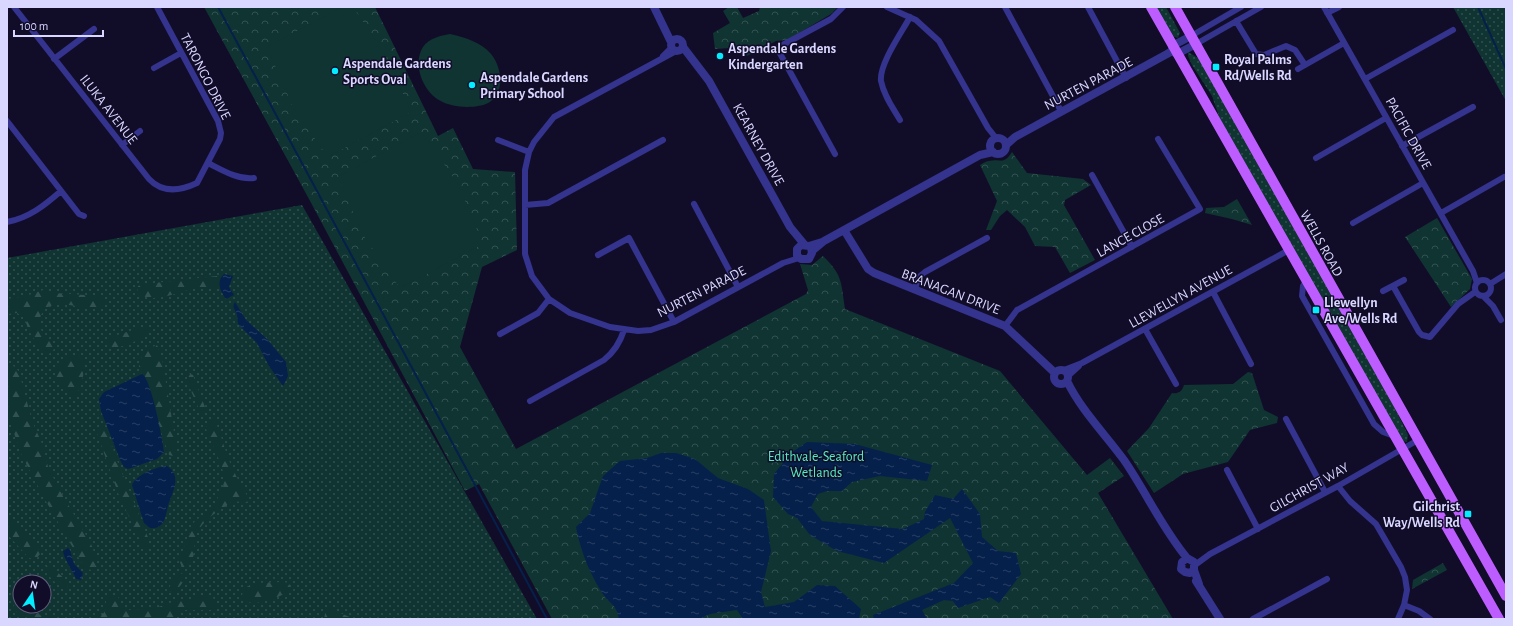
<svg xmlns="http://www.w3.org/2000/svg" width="1513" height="626" viewBox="0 0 1513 626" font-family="'Alegreya Sans',sans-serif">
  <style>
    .grass { fill: url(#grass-dots); fill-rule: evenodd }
    .forest { fill: url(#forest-firs) }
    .park { fill: url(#park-crowns) }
    .pitch { fill: #103432 }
    .water { fill: url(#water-ripples) }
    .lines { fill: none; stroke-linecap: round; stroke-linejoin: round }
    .stream { stroke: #05204b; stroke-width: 2 }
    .minor { stroke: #34338d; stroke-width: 6 }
    .tertiary { stroke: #34338d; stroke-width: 8 }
    .primary { stroke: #be5dff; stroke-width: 10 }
    .poi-dot { fill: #02edff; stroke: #110d29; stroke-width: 1.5 }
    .labels { text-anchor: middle; stroke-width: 3; stroke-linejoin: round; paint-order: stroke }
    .poi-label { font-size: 14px; font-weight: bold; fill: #d9d6ff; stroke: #110d29; text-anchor: start }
    .street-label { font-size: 14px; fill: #d9d6ff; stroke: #110d29 }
    .park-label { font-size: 14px; fill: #54ecc2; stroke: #110d29 }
  </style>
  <defs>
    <pattern id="grass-dots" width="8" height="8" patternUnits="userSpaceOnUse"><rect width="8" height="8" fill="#103432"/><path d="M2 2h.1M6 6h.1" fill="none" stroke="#325151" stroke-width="1.8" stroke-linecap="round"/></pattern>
    <pattern id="forest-firs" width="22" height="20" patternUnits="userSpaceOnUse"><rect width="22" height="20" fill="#103432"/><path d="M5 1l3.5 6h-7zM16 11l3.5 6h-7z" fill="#325151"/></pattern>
    <pattern id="park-crowns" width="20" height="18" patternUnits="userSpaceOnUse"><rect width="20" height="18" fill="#103432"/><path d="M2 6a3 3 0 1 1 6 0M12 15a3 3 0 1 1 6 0" fill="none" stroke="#325151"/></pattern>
    <pattern id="water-ripples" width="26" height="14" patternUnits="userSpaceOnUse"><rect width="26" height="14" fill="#05204b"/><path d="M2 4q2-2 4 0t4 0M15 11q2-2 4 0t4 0" fill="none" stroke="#294066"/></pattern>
  </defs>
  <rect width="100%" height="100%" fill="#110d29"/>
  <!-- grass -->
  <path class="grass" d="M 1155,7 L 1166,7 L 1180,33 L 1178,38 L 1172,36 Z
    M 1453,7 L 1506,7 L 1506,101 Z
    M 1188,52 L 1198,58 L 1213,80 L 1387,392 L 1408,435 L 1407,442 L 1401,441 L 1244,161 L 1220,119 L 1212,96 L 1192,65 L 1188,56 Z
    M 302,205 L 537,619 L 7,619 L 7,258 ZM 20,582 L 44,582 L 44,606 L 20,606 Z"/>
  <!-- forest -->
  <path class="forest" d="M 217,276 L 223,277 L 222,290 C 194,277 161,310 137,293 L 138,286 L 145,284 Z
    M 43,290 L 55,293 L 99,296 L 106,300 L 106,303 L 103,307 C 99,307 95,308 91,308 C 75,308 47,295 40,318 C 37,330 46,337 54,344 L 54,349 L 47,356 L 44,355 L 29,331 L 24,317 L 17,313 L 7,314 L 7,299 L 26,296 Z
    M 143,327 L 148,329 C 142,341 122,348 109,348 L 107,346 L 108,339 L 111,337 Z
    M 157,345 L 162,358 L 178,457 L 169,455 L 139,367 L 143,351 Z
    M 67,356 L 81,357 C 87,364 82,390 75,396 L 69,395 L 56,379 C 55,367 56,362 67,356 Z
    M 11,365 L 15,367 L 19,372 L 32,421 L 43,446 L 48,467 L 59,489 L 91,544 L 97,560 L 97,570 L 95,572 L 84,567 L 47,503 L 22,456 L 7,413 L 7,367 Z
    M 188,373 L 193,375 L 206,410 L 205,413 L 200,411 C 197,403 184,380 188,373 Z
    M 211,419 L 214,420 C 220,429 221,439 225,449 C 231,467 240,485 250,500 L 249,503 L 233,501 C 221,510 206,517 198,531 C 191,543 199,560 185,568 L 182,567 L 179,560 L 194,522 L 213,507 L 223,488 L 224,479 L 222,467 L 206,429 L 208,420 Z
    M 102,427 L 107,430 L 116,458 L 149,540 L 148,549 L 143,547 L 118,493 L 97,433 L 97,430 Z
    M 7,514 L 37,543 L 40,554 L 36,559 L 29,558 L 7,534 Z
    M 45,566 C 53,568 69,579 68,589 C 59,589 50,576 43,570 Z
    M 183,573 L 186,574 C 184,582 179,589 172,593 L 169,590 C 171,581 175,577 183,573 Z
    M 283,582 L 289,583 L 290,587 C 286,597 263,603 252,603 C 247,602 245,599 242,596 L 243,589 L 254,583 Z
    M 111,595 L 118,597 L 124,608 L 127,610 L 156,608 L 172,602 L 190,599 L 201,595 L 213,598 L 219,606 L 216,610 L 182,610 L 172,619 L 93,619 C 105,615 106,612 106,600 Z
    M 16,604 L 37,614 L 64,619 C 49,619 20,624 13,606 Z
    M 329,608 L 354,619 L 324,619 L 326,609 Z"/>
  <!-- park -->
  <path class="park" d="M 204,7 L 375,7 L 438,136 L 453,128 L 473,169 L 515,172 L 517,250 L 482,267 L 460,347 L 516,449 L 806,294 L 808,290 L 800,264 L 812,265 L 823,256 C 843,275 841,283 845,309 L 1000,371 L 1087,475 L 1110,458 L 1124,476 L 1098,493 L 1173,619 L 552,619 L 479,484 L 465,491 L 309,199 Z
    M 729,7 L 737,7 L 743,18 L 759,11 L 760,7 L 838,7 L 831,14 L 787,40 L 776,41 L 747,56 L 744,47 L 715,49 L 713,33 L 730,23 L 723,11 Z
    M 1012,152 L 1027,173 L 1083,179 L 1091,185 L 1065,200 L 1064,205 L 1095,260 L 1070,273 L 1055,247 L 1035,246 L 1025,227 L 1007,210 L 1000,216 L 991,230 L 986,230 L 997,201 L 980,165 C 982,164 986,161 989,161 C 1001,158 1003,166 1012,152 Z
    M 1237,199 L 1252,225 L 1232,219 L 1205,213 L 1206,208 L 1224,207 Z
    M 1437,218 L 1472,279 L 1470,289 L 1451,307 L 1405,237 Z
    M 1248,372 L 1252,373 L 1264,410 L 1278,417 L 1277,423 L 1250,430 L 1228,462 L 1183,474 L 1154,493 L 1127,451 L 1149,428 L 1172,393 C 1178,394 1182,392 1184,385 L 1233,384 Z
    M 1443,563 L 1447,570 L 1412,589 L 1413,580 Z"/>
  <!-- pitch -->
  <path class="pitch" d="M 342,7 L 353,7 L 386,56 L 411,112 L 328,157 L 294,109 L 267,47 Z
    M 450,34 C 464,37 481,42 491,54 C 505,71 505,103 478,106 C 467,108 450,107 439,100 C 423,91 412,64 423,47 C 429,38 440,36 450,34 Z
    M 421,132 L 458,184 L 483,244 L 400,288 L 362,233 L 338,177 Z"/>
  <!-- water -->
  <path class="water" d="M 224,274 L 233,276 L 229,287 L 234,295 L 226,299 C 220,291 216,281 224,274 Z
    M 235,302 L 246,320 L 267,339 L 286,362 L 288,376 L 283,386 L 269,366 L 257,343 L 238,324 L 237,315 L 233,306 Z
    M 142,374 C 151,378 163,440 164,452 L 157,459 L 128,469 L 124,467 L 121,462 L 101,411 L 99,399 L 104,392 Z
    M 807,442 L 855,444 L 932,465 L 927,481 L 880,476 L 852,482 L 842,491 L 827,491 L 818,494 L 811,507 L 822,521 L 903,529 L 924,519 L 925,512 L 935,495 L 953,499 L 962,489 L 980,514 L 982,537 L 998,551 L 1016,553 L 1021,574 L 999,603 L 990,597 L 958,608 L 953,601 L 944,600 L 922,610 L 927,619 L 874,619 L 873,615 L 954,583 L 973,563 L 950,518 L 884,563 L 837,551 L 810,535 L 797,518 L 788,514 L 773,497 L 774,474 L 791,453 Z
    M 661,453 L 676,453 L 695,459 L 718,478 L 748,489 L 764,500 L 771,551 L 761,592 L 765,607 L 794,602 L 817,585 L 835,586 L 861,609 L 859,619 L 743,619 L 737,610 L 710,614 L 699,619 L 619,619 C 616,602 608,604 601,591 C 589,572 580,549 576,527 L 590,513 L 603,476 L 620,461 L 647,458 Z
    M 167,466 C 181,474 174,490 170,500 C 165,510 168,530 150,528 L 144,523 L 132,485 C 136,475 157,466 167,466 Z
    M 68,548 L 70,550 L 74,564 L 83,573 L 81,580 L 76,579 C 73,571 64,559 63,551 Z"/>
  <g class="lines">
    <!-- stream -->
    <path class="stream" d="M 218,7 L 547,619
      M 1478,7 L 1506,69"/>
    <!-- minor -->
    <path class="minor" d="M 14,7 L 149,179 C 162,193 180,191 197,183 L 220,139 L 221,133 L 218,121 L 157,7
      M 887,7 L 916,20 L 939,41 L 988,128 L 996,138
      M 1005,7 L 1061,111
      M 1088,7 L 1126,78
      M 1324,7 L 1473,271 L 1477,283
      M 1327,13 L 1339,7
      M 1236,21 L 1256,54 L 1264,55 L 1286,46 L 1295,50 L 1305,65
      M 1191,36 L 1241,7
      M 1196,44 L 1261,7
      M 676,51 L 554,117 L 534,142 L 529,152 L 525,170 L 525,254 L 532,276 L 549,299 L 570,313 L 610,327 L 638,331 L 651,330 L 674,322 L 783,263 L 799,258
      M 663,56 L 671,48
      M 54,59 L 94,29
      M 154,68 L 181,53
      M 1298,69 L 1344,43
      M 1365,79 L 1453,30
      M 900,120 C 893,108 884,96 881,81 C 879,64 902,32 910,17
      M 7,121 L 79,214 L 84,216
      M 498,140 L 529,152
      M 122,145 L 140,131
      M 1402,146 L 1473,107
      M 835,154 L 777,48 L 831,19 L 843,7
      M 1316,158 L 1386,118
      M 208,163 C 222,170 238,180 254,178
      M 1092,175 L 1132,247
      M 694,204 L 738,287
      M 525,205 L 548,203 L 663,140
      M 1441,213 L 1504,177
      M 7,222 C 29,218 45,205 61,191
      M 1353,223 L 1423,183
      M 598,255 L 629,238 L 674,322
      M1475 288a8 8 0 1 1 16 0a8 8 0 1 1-16 0Z
      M 1306,281 L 1303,286 L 1302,296 L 1374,424 L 1383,432 L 1394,436
      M 1490,284 L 1506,274
      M 1393,286 L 1419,332 L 1422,335 L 1430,337 L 1458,304 L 1475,292
      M 914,290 L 920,276 L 925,272 L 987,238
      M 1383,291 L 1404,280
      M 1213,292 L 1251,364
      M 1483,296 L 1493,306 L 1501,320
      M 1005,326 L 1017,310 L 1200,209 L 1158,139
      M 1145,329 L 1176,384
      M 500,334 L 538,313 L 549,299
      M 1064,370 L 1082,363 L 1289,250
      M 1068,376 L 1079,366
      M 530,401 L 604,360 C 614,352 620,343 624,330
      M 1286,419 L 1325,492
      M 1227,470 L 1258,529
      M 1338,486 L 1350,501 L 1376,524 L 1401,567 L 1405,577 L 1407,590 L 1404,605 L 1398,619
      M 1195,565 L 1210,554 L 1338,486 L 1418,440
      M 1404,605 L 1419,611 L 1430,619
      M 1253,619 L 1327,579"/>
    <!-- tertiary -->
    <path class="tertiary" d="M 654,7 L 671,42
      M671 45a6 6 0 1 1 12 0a6 6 0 1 1-12 0Z
      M 683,47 L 709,81 L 790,227 L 804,244
      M 1173,52 L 1177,54 L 1196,44
      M990 146a8 8 0 1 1 16 0a8 8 0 1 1-16 0Z
      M 1006,145 L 1015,137 L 1167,54 L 1172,51 L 1172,46 L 1191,36
      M 844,230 L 868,269 L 874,273 L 1005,326 L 1055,373
      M 811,248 L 812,253 L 809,259 L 801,259 L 797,256 L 797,249 L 801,245 L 809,246 L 822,242
      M 812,251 L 824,241 L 980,155 L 993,152
      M1054 377a7 7 0 1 1 14 0a7 7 0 1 1-14 0Z
      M 1067,381 C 1081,410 1105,434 1124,460 C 1146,492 1162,528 1187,558
      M 1194,570 L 1190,573 L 1185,572 L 1181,569 L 1182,562 L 1187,558 L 1194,562 L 1194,570 L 1199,584
      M 1196,581 L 1220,619"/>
    <!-- primary -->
    <path class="primary" d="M 1151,7 L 1499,619
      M 1175,7 L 1506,596"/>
  </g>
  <!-- markers -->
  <g class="poi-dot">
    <circle cx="720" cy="56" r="4"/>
    <rect x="1212" y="63" width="8" height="8" rx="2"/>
    <circle cx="335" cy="71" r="4"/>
    <circle cx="472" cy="85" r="4"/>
    <rect x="1312" y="306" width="8" height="8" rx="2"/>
    <rect x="1464" y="510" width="8" height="8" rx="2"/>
  </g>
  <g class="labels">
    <!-- poi labels -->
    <g class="poi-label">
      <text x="728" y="53">Aspendale Gardens<tspan x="728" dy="16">Kindergarten</tspan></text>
      <text x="1224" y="64">Royal Palms<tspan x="1224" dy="16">Rd/Wells Rd</tspan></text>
      <text x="343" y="68">Aspendale Gardens<tspan x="343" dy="16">Sports Oval</tspan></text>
      <text x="480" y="82">Aspendale Gardens<tspan x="480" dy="16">Primary School</tspan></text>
      <text x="1324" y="307">Llewellyn<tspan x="1324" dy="16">Ave/Wells Rd</tspan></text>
      <text x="1460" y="511" text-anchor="end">Gilchrist<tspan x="1460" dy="16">Way/Wells Rd</tspan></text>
    </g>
    <!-- street labels -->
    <g class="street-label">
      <text transform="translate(206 76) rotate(63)" y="5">TARONGO DRIVE</text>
      <text transform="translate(1088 83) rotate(-28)" y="5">NURTEN PARADE</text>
      <text transform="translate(109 109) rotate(52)" y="5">ILUKA AVENUE</text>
      <text transform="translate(1409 133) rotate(61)" y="5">PACIFIC DRIVE</text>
      <text transform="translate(759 144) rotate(61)" y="5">KEARNEY DRIVE</text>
      <text transform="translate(1130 235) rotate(-29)" y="5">LANCE CLOSE</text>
      <text transform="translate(1322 243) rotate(61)" y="5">WELLS ROAD</text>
      <text transform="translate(701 291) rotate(-27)" y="5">NURTEN PARADE</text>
      <text transform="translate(951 291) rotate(21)" y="5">BRANAGAN DRIVE</text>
      <text transform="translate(1180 296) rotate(-29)" y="5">LLEWELLYN AVENUE</text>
      <text transform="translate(1309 487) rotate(-29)" y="5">GILCHRIST WAY</text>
    </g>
    <!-- park labels -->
    <g class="park-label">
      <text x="816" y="461">Edithvale-Seaford<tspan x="816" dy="16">Wetlands</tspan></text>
    </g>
  </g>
  <!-- border -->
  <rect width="1513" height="626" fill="none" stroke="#d9d6ff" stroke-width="16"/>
  <!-- north arrow -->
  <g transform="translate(32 594) rotate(13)"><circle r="19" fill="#110d29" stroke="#615d7f"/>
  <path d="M0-3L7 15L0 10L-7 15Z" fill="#02edff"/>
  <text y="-6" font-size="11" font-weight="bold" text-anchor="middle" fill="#d9d6ff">N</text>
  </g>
  <!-- scale -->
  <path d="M14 30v6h89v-6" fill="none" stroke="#d9d6ff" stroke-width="2"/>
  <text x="20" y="30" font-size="12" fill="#d9d6ff" stroke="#110d29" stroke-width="3" paint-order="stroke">100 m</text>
</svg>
